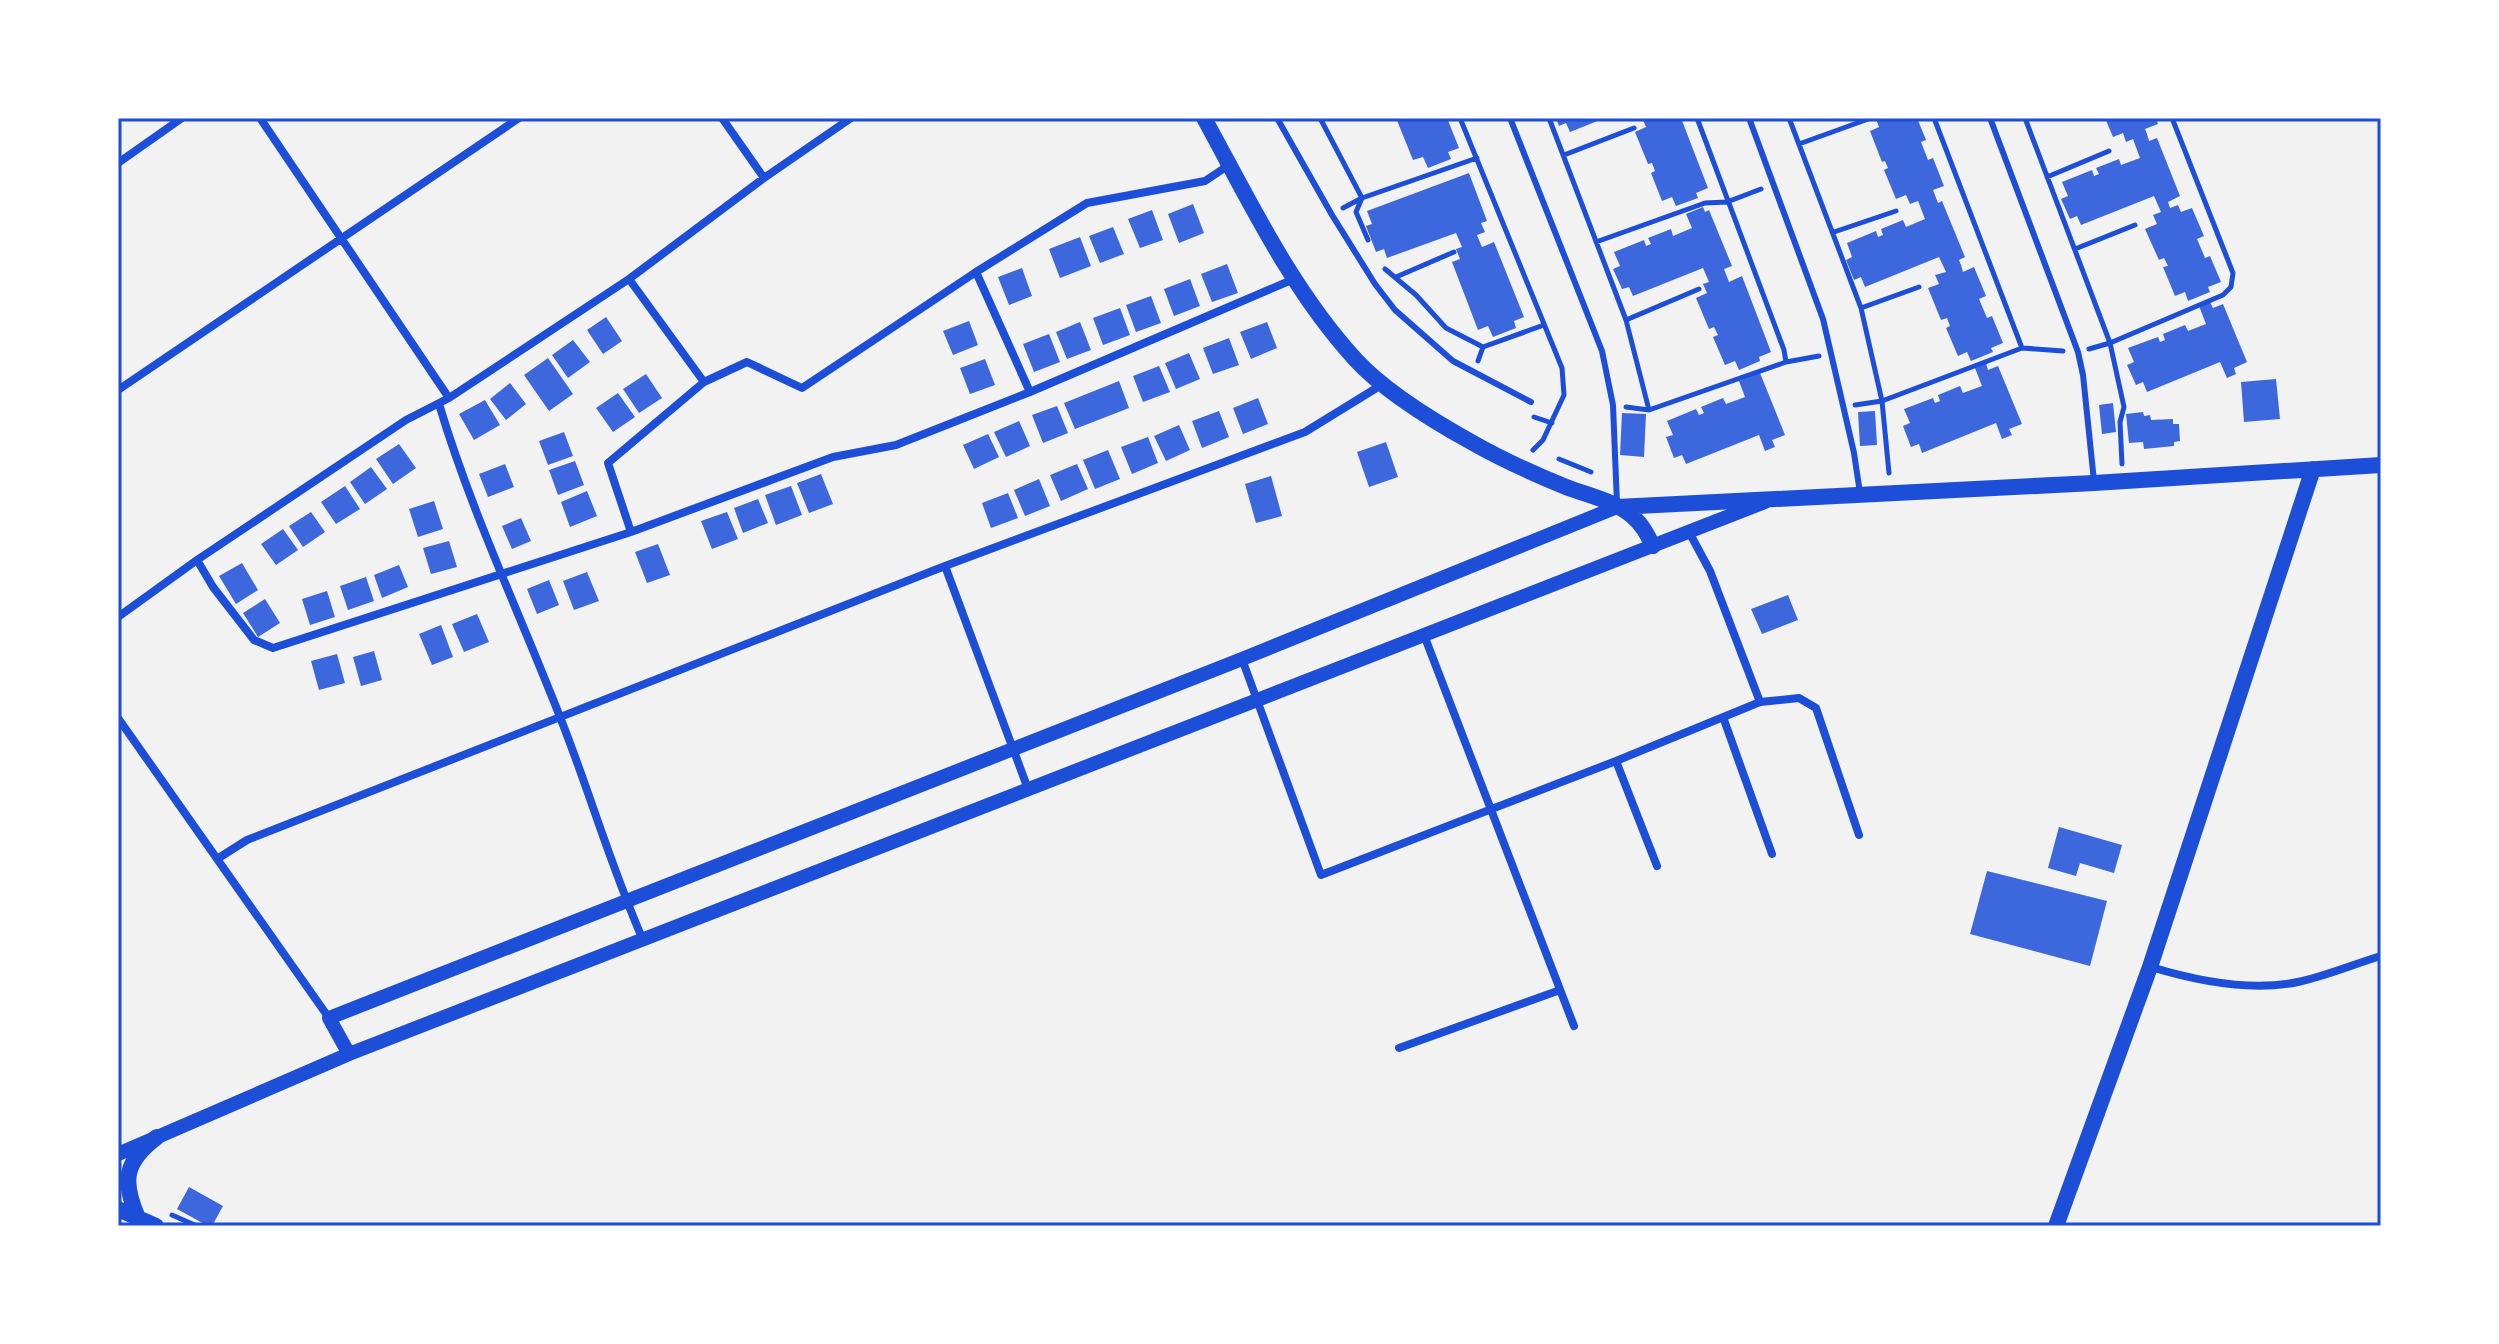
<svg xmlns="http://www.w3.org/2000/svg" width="2499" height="1344" viewBox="0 0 2499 1344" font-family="Mulish,sans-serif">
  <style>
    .building { fill: #3d67dc }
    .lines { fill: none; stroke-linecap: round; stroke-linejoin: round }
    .path { stroke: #1d4ed8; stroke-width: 5 }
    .service { stroke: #1d4ed8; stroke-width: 6 }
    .minor { stroke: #1d4ed8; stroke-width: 8 }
    .tertiary { stroke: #1d4ed8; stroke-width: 14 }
    .secondary { stroke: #1d4ed8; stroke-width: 16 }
    .neatline { fill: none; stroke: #1d4ed8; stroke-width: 3 }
  </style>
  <rect width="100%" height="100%" fill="#f2f2f2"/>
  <!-- building -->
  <path class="building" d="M 1396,118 L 1447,118 L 1459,148 L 1448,152 L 1451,159 L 1428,168 L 1423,157 L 1413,160 Z
    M 1556,118 L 1605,118 L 1570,132 L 1566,123 L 1559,126 Z
    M 1647,118 L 1681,118 L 1708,188 L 1696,193 L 1698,198 L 1676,206 L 1672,197 L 1662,201 L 1651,173 L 1655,171 L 1652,163 L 1648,164 L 1635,132 L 1646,127 L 1643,120 Z
    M 1880,118 L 1917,118 L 1926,140 L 1921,142 L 1928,160 L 1933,158 L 1944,186 L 1933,190 L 1938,203 L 1942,201 L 1965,257 L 1959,260 L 1961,265 L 1963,272 L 1974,267 L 1986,296 L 1979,299 L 1987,318 L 1992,316 L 2003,343 L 1991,348 L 1993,352 L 1971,361 L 1967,352 L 1958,356 L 1946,328 L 1950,326 L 1947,318 L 1941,320 L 1928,288 L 1939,284 L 1935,275 L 1946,272 L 1939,257 L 1865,287 L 1861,277 L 1854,280 L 1846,260 L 1852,257 L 1847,243 L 1876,231 L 1878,237 L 1883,235 L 1881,229 L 1903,220 L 1906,227 L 1925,219 L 1918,201 L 1910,204 L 1906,195 L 1896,199 L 1884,170 L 1888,168 L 1885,161 L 1882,162 L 1870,131 L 1879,127 L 1876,119 Z
    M 2105,118 L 2156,118 L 2158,124 L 2145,129 L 2147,134 L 2149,141 L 2157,138 L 2180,196 L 2168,202 L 2170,208 L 2178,205 L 2181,212 L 2192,208 L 2204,236 L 2197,239 L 2205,258 L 2210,256 L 2221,282 L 2208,287 L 2210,292 L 2188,301 L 2185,292 L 2175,296 L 2163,267 L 2168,266 L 2164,258 L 2159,260 L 2145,229 L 2157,224 L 2153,215 L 2161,212 L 2154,196 L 2081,225 L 2077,216 L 2070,219 L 2061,199 L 2068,196 L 2062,182 L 2092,170 L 2094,176 L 2099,174 L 2096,168 L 2119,159 L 2121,165 L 2140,158 L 2133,139 L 2126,142 L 2123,133 L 2113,137 Z
    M 1469,173 L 1487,221 L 1481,223 L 1485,232 L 1477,235 L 1479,240 L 1482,247 L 1494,242 L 1524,317 L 1514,321 L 1516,328 L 1493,337 L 1488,326 L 1478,330 L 1452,262 L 1460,259 L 1456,249 L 1462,247 L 1456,233 L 1387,258 L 1384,249 L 1376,252 L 1366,226 L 1372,224 L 1367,211 Z
    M 1193,204 L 1204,233 L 1179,243 L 1168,214 Z
    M 1703,207 L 1705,212 L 1709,210 L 1732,266 L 1724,269 L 1729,282 L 1742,276 L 1771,352 L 1759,357 L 1760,361 L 1739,370 L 1735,361 L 1725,365 L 1713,337 L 1718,335 L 1714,327 L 1709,329 L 1696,298 L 1707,293 L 1703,284 L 1709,282 L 1703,268 L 1633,296 L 1629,287 L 1622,289 L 1613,269 L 1620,266 L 1614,252 L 1644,240 L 1646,246 L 1651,244 L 1648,238 L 1671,229 L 1673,236 L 1692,228 L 1686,214 Z
    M 1152,210 L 1163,240 L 1140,248 L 1128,219 Z
    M 1113,227 L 1124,254 L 1100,263 L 1089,236 Z
    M 1080,237 L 1091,266 L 1060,278 L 1049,249 Z
    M 1227,264 L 1238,293 L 1212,302 L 1201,274 Z
    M 1022,268 L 1032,296 L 1009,305 L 998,277 Z
    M 1190,279 L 1200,306 L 1174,316 L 1164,289 Z
    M 1151,296 L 1161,323 L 1136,332 L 1126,305 Z
    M 2210,302 L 2213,308 L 2223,304 L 2247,362 L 2234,368 L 2236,374 L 2227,378 L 2220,362 L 2147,392 L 2143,382 L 2136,385 L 2127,365 L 2134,362 L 2128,348 L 2158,337 L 2160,342 L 2165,340 L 2163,334 L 2185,325 L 2188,331 L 2206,324 L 2199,306 Z
    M 1120,308 L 1130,335 L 1103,345 L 1093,318 Z
    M 606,317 L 622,341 L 603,354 L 587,330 Z
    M 969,321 L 978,345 L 953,355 L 943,331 Z
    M 1080,322 L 1091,350 L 1067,359 L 1056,332 Z
    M 1267,322 L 1277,348 L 1251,359 L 1240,332 Z
    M 1049,334 L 1060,362 L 1034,372 L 1023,344 Z
    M 1229,338 L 1239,365 L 1213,374 L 1203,348 Z
    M 573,340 L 590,362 L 568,378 L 552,355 Z
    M 1189,353 L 1200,379 L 1176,389 L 1165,363 Z
    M 548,358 L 573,394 L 549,411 L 524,375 Z
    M 985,359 L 995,385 L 970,394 L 960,368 Z
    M 1986,363 L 1988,370 L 1998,366 L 2022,424 L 2009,429 L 2012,435 L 2002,439 L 1996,423 L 1922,453 L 1919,444 L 1911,447 L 1903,426 L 1910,423 L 1904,409 L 1933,398 L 1935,403 L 1940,401 L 1938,395 L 1960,386 L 1963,393 L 1982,386 L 1975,368 Z
    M 1159,366 L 1170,392 L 1143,402 L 1133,376 Z
    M 1760,373 L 1785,435 L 1772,440 L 1775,447 L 1765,451 L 1759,435 L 1686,464 L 1682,455 L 1674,458 L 1666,437 L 1673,435 L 1667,421 L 1696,409 L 1699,415 L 1704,413 L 1701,407 L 1723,398 L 1726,404 L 1745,397 L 1739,381 Z
    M 646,374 L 662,398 L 639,413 L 623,389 Z
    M 2276,379 L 2280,419 L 2244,422 L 2241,382 Z
    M 1119,381 L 1129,408 L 1075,429 L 1064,403 Z
    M 510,383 L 526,404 L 506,420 L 490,399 Z
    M 618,393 L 635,417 L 613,432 L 596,408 Z
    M 1258,398 L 1268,424 L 1243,434 L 1233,408 Z
    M 485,400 L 500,425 L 474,440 L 459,414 Z
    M 2113,403 L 2116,432 L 2102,434 L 2099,405 Z
    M 1057,406 L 1068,433 L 1043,443 L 1032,415 Z
    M 1219,411 L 1229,437 L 1202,448 L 1192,421 Z
    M 1875,411 L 1877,445 L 1860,446 L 1858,412 Z
    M 2143,412 L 2144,416 L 2150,415 L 2151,420 L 2173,419 L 2173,424 L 2179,424 L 2180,441 L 2174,442 L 2174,446 L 2144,449 L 2143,442 L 2129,443 L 2126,414 Z
    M 1622,413 L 1646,414 L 1644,457 L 1620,455 Z
    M 1019,421 L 1030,446 L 1006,457 L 994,432 Z
    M 1179,425 L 1190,450 L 1166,461 L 1154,436 Z
    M 564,432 L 573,456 L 548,465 L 539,441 Z
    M 988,434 L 999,457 L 974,469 L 963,445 Z
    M 1148,437 L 1158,463 L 1132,474 L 1121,447 Z
    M 1386,442 L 1398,477 L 1369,487 L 1357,452 Z
    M 399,444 L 416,468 L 393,484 L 376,459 Z
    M 1108,450 L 1120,479 L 1095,489 L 1083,460 Z
    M 575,461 L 584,485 L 558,495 L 549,470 Z
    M 505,464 L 514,487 L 488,497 L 479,474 Z
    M 1077,464 L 1088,489 L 1061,501 L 1050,475 Z
    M 371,467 L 387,489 L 365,504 L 350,482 Z
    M 821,474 L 833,504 L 809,513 L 797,483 Z
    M 1271,476 L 1282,516 L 1256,523 L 1245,484 Z
    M 1039,479 L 1050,506 L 1025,516 L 1014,490 Z
    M 345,486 L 360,509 L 336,524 L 321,502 Z
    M 791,486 L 802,515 L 776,525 L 765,495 Z
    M 587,491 L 597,516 L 570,527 L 561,502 Z
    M 1008,493 L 1018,518 L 991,528 L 982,503 Z
    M 758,499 L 768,523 L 743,533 L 734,508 Z
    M 434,501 L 443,529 L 418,537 L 409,509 Z
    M 311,512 L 325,532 L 303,547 L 289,526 Z
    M 727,512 L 738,539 L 712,549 L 701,521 Z
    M 521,518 L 531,541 L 512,549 L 502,526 Z
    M 283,529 L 298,550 L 276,565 L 261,544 Z
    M 449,541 L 457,567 L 431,574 L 423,548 Z
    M 658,544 L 670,575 L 647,583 L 635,552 Z
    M 242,563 L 258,590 L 236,604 L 219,576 Z
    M 399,565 L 408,587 L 382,598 L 374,575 Z
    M 587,572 L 599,601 L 574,610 L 563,581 Z
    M 366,577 L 374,601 L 348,610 L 340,586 Z
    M 549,580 L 559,605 L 537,614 L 527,589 Z
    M 327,591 L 335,617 L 310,625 L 302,599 Z
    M 1788,595 L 1798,620 L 1762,634 L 1751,609 Z
    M 265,599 L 280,623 L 258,637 L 243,613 Z
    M 477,614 L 489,642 L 464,652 L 452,624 Z
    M 441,625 L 453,657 L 432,665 L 419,634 Z
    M 374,651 L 382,680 L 361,686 L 353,657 Z
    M 337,654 L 345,683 L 319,690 L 311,661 Z
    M 2059,827 L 2122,845 L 2114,873 L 2080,863 L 2076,876 L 2048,868 Z
    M 1987,871 L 2107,901 L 2090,966 L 1970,934 Z
    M 189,1187 L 223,1206 L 212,1226 L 208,1226 L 177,1209 Z"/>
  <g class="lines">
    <!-- path -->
    <path class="path" d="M 1320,118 L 1362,198 L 1356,212 L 1368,240
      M 1460,118 L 1562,368 L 1564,395 L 1543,440 L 1533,450
      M 1549,118 L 1626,320 L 1649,410
      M 1697,118 L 1784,350 L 1786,362
      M 1789,118 L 1861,308 L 1882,401 L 1889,473
      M 1934,118 L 2022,348
      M 2025,118 L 2110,343 L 2124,407 L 2120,422 L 2122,464
      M 1799,144 L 1871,118
      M 1564,155 L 1634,128
      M 2047,177 L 2109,151
      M 1343,208 L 1362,198 L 1477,158
      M 1834,232 L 1896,211
      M 1596,242 L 1705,203 L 1727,202 L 1761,189
      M 2075,249 L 2135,225
      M 1385,269 L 1416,295 L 1446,328 L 1483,347
      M 1396,277 L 1454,252
      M 1861,308 L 1919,287
      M 1626,320 L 1699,289
      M 2089,349 L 2110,343 L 2223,295 L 2231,287 L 2233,273 L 2172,118
      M 1478,361 L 1483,347 L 1544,325
      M 1855,405 L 1882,401 L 2022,348 L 2063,351
      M 1626,407 L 1649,410 L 1786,362 L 1819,356
      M 1534,417 L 1552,423
      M 1559,459 L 1591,472
      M 172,1215 L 197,1226"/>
    <!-- service -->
    <path class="service" d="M 1277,118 L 1332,215 L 1375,284 L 1395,310 L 1453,361 L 1531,402
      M 1510,118 L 1602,351 L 1613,405 L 1617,504
      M 1749,118 L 1823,319 L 1854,453 L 1860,493
      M 1990,118 L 2078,352 L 2083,375 L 2094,481"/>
    <!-- minor -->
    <path class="minor" d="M 260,118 L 449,398
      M 722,118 L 764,178
      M 118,163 L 182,118
      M 976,272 L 1030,392
      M 629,279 L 704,382
      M 118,390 L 519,118
      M 439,404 C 471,511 519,612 560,717 C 589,790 611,867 643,940
      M 631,532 L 608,463 L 704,382 L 747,362 L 802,388 L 976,272 L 1087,203 L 1205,181 L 1229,165
      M 1689,532 L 1710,571 L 1760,702
      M 197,560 L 213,587 L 254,640 L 273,648 L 631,532 L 833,457 L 896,445 L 1030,392 L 1294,279
      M 945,566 L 1028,789
      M 118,617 L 197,560 L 406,420 L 449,398 L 629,279 L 764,178 L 851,118
      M 1424,635 L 1574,1026
      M 1242,659 L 1321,875 L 1616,761 L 1760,702 L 1799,698 L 1816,708 L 1859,835
      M 1723,717 L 1772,854
      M 118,718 L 329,1018
      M 1616,761 L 1657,866
      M 217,859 L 247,840 L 945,566 L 1305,432 L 1383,384
      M 2151,967 C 2197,981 2250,992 2298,982 C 2326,976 2354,964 2381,956
      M 1399,1048 L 1560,990"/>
    <!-- tertiary -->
    <path class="tertiary" d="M 349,1054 L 329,1018 L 1242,659 L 1617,507
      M 118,1154 L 349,1054 L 1765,502"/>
    <!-- secondary -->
    <path class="secondary" d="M 1204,118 C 1249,200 1291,289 1355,359 C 1384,391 1435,422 1473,443 C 1503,460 1534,474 1566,487 C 1587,495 1615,501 1632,516 C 1642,524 1647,534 1653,546
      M 1617,507 L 2094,483 L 2381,465
      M 118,1209 L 156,1226
      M 138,1218 C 122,1181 124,1162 157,1137
      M 2056,1226 L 2150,967 L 2313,469"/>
  </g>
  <!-- border -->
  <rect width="2499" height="1344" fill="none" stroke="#ffffff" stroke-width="240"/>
  <rect x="120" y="120" width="2259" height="1104" class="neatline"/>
</svg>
